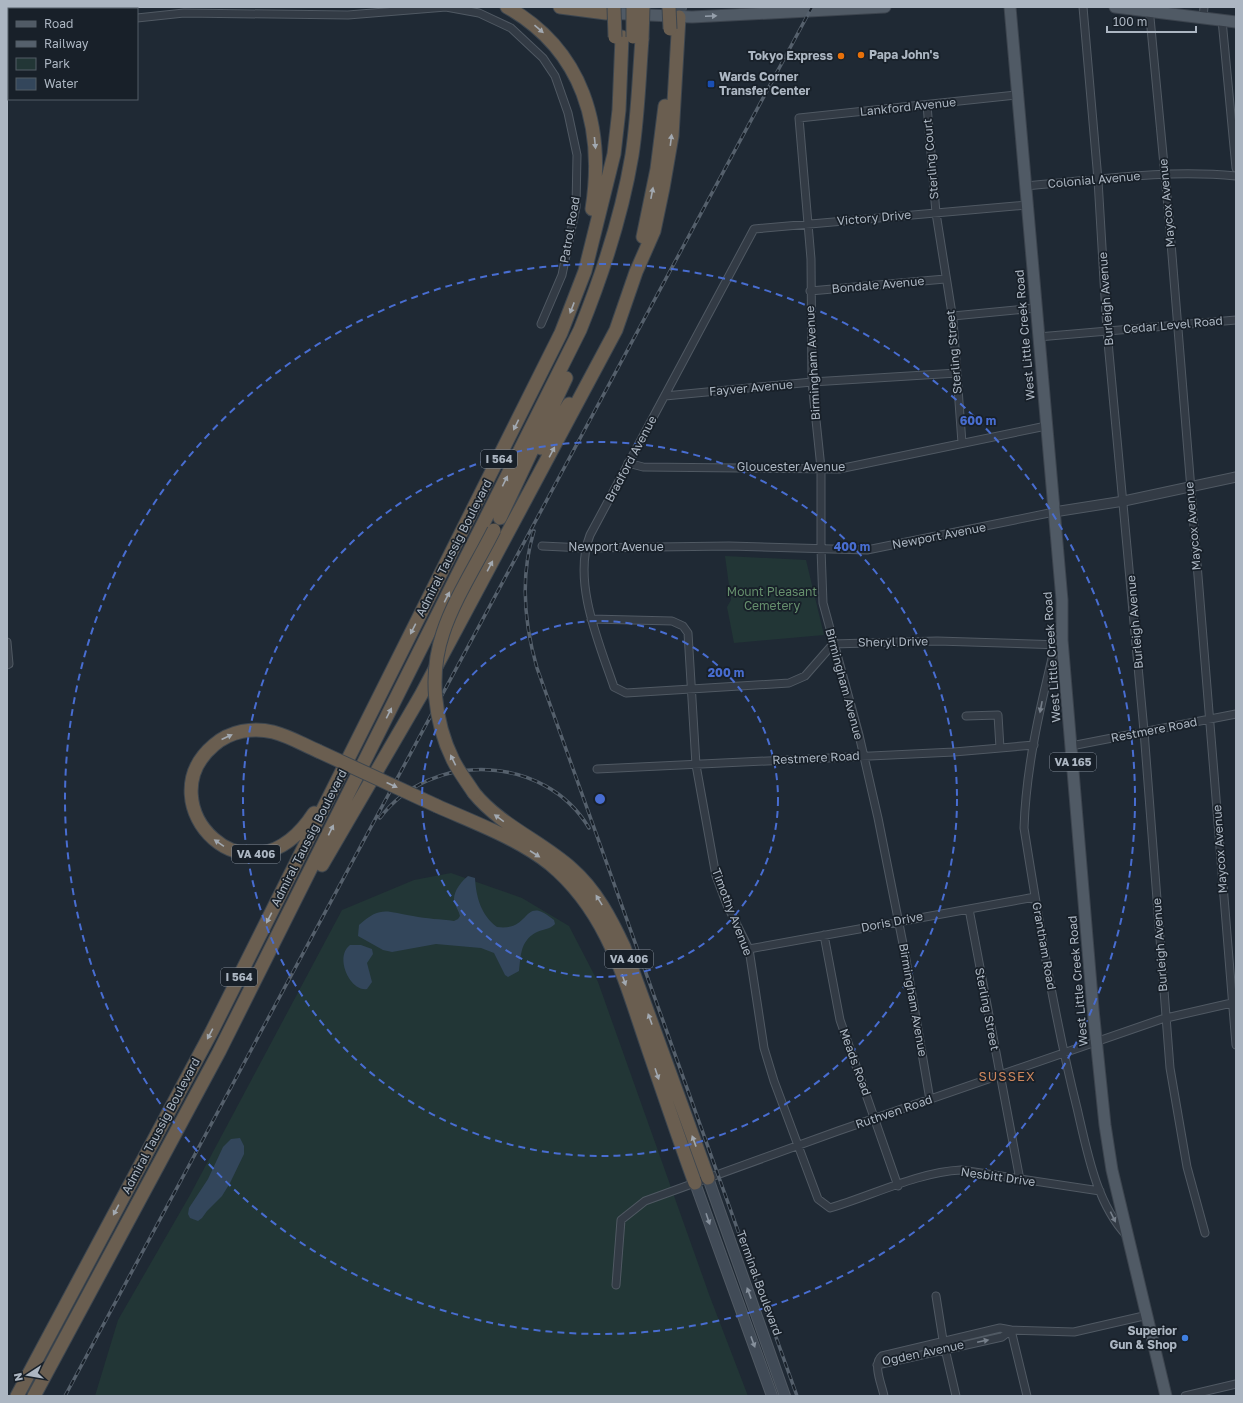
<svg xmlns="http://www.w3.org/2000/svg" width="1243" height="1403" viewBox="0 0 1243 1403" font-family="'Golos Text',sans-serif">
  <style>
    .green { fill: #223636 }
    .water { fill: #33465b }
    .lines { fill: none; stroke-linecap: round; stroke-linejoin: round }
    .minor-casing { stroke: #505963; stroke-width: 9 }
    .tertiary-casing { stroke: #505963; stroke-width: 11 }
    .secondary-casing { stroke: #505963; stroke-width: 12 }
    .primary-casing { stroke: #3c444e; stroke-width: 13 }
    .motorway-casing { stroke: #3d464f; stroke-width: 15 }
    .minor { stroke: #333b45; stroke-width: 7 }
    .tertiary { stroke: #333b45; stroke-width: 9 }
    .secondary { stroke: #414b57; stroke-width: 10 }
    .primary { stroke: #505a65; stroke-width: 11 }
    .motorway { stroke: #6a5e50; stroke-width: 13 }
    .rail-casing { stroke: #55606c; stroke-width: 3.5 }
    .rail { stroke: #182029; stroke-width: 2; stroke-dasharray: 6; stroke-linecap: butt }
    .motorway-bridge-casing { stroke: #3d464f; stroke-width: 15; stroke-linecap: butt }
    .motorway-bridge { stroke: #6a5e50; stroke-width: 13 }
    .oneway { fill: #959fab }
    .oneway2 { fill: #a2a9b1 }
    .oneway3 { fill: #767f8a }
    .oneway4 { fill: #87919d }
    .ring { fill: none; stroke: #486dd1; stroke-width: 2; stroke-dasharray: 7 5 }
    .food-dot { fill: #e8710a; stroke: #182029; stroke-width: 1.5 }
    .transit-dot { fill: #1a4fb4; stroke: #182029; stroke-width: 1.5 }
    .shop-dot { fill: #3f7fe0; stroke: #182029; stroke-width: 1.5 }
    .labels { text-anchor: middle; stroke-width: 3.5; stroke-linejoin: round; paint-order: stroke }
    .shield { fill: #182029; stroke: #808994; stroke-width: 1 }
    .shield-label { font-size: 11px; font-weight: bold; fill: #acb6c2 }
    .poi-label { font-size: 12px; font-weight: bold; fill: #acb6c2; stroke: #182029; text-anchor: start }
    .street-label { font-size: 12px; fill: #acb6c2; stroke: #182029 }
    .park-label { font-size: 12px; fill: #66906d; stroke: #182029 }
    .neighbourhood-label { font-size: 13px; letter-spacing: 1px; fill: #cd865c; stroke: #182029 }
    .centre { fill: #486dd1; stroke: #182029; stroke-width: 2 }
    .ring-label { font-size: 12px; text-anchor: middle; font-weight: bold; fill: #486dd1; stroke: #182029; stroke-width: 3.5; stroke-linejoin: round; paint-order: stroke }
  </style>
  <rect width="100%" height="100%" fill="#1f2934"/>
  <!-- green -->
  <path class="green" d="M 725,556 L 806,560 L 824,635 L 734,643 L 727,607 L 731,600 Z
    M 451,873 L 522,898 L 569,926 L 598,982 L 710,1297 L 748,1396 L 95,1396 L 118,1320 L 190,1195 L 342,910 L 414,880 Z"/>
  <!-- water -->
  <path class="water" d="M 468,876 L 475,878 C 476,897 481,915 497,927 C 532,932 522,893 554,920 L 555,924 C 549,930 542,929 535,933 C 520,942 521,956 519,971 L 508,977 L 505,975 L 494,953 L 481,948 L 436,944 L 392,952 L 383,950 L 358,936 L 359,925 C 381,905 387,912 413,916 C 427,919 440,919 454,921 L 458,919 L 460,916 C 459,911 455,906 454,901 C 453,891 462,881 468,876 Z
    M 350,945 L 361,945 L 372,949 L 373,954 L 367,963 L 372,982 L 367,989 C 350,992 334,957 350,945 Z
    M 240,1138 L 244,1146 L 244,1154 L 230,1183 L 222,1196 L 207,1211 L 202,1218 L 198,1221 L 190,1218 L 188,1214 L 189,1208 L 208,1179 L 223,1147 L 231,1139 Z"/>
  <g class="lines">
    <!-- minor casing -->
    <g class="minor-casing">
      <path id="minor" d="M 1083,7 L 1098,180 L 1107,331 L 1144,731 L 1170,1068 L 1187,1167 L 1205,1233
        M 1149,7 L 1169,218 L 1236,1045
        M 7,13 L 9,13
        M 137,18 L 184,13 L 348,15 L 446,7 L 479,13 L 511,28 L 543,58 L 555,76 L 568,113 L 577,155 L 576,207 L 562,275 L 541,324
        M 1203,18 L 1204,7
        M 1222,20 L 1236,168
        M 927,105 L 936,213 L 953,320 L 962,443
        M 1025,186 C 1095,180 1166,169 1236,176
        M 1027,205 L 754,229 L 590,535 C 572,581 599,643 614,687 L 626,693 L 789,683 L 805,676 L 833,644 L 937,641 L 1062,645
        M 810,291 L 945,279
        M 953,316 L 1035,308
        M 1038,337 L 1236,320
        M 665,396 L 812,382 L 957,373
        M 628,463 L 643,467 L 839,469 L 1046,426
        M 542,546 L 585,548 L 729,546 L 867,550 L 1054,512
        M 591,619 L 672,621 L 683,626 L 688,633 L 696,765 L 716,876 L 727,905 L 749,949 L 764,1048 L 774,1081 L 818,1199 L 830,1208 C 871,1196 918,1172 961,1170 L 1100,1191
        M 7,642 L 9,664 L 7,665
        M 1062,645 L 1056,649 L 1053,654 C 1039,712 1026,769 1024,828 C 1039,922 1054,1016 1077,1108 C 1087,1151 1096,1203 1127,1236
        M 966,716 L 998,715 L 1000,748
        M 1071,746 L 1236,714
        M 597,769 L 954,752 L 1034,745
        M 969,909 L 1020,1180
        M 824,935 L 840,1020 L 898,1186
        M 749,949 L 1035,897
        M 930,1100 L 905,954 L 878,818 L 859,735 L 823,603 L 821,549 L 821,468 L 812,382 L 811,259 L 799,118 L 1016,95
        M 616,1285 L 621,1220 L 645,1201 L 838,1131 L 1162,1019 L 1236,1002
        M 936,1296 L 943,1340 L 956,1396
        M 877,1365 L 1002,1337 L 1011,1330 L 1000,1328 L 882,1356 C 872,1364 882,1385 884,1396
        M 1027,1396 L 1011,1330 L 1074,1332 L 1148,1315
        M 1185,1396 L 1236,1384"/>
    </g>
    <!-- tertiary casing -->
    <g class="tertiary-casing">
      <path id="tertiary" d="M 1054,512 L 1124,501 L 1236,477"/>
    </g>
    <!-- secondary casing -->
    <g class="secondary-casing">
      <path id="secondary" d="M 679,17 L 681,7
        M 708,1178 L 785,1396
        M 695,1183 L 772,1396"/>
    </g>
    <!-- primary casing -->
    <g class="primary-casing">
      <path id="primary" d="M 1010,7 L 1062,600 L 1062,640 L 1093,1009 L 1105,1125 L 1112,1170 L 1166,1396
        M 1115,7 L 1236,22
        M 606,13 L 692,17 L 885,7"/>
    </g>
    <!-- motorway casing -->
    <g class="motorway-casing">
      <path id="motorway" d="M 507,7 C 583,50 605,127 592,209
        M 560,7 L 606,13
        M 643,237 L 657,169 L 665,106
        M 541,448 L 569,404
        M 500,518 L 566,378
        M 474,793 C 501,826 541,841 572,869 C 596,890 611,919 624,947 L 708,1178
        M 437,806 C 475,823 517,838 550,864 C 609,913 625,982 649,1051 C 664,1095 679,1139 695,1183
        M 314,813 C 248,914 145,803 214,745 C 230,731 253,727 273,732 C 289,736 304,745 318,751
        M 322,865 L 421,695 L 616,330 L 636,272 L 654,231 L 663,188 L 672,136 L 679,17
        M 17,1396 L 212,1031 L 561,333 L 585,271 L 614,154 L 619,110 L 622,37
        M 34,1396 L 219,1052 L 580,330 C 603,273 622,215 632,155 C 638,116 639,78 642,39"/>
    </g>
    <!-- minor -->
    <use href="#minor" class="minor"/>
    <!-- tertiary -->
    <use href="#tertiary" class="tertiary"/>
    <!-- secondary -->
    <use href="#secondary" class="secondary"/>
    <!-- primary -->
    <use href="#primary" class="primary"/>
    <!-- motorway -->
    <use href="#motorway" class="motorway"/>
    <!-- rail casing -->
    <g class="rail-casing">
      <path id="rail" d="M 534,531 C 520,576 524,623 537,668 L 797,1396
        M 380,818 C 431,750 545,754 589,828
        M 65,1396 L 812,7"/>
    </g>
    <!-- rail -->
    <use href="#rail" class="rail"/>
    <!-- motorway-bridge casing -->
    <g class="motorway-bridge-casing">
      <path id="motorway-bridge" d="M 614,7 L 615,37
        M 669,7 L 670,29
        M 633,37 L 633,7
        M 642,39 L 643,7
        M 318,751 L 437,806
        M 474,793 C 467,782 459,772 453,760 C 434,721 429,674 443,633 C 454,599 478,562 494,530"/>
    </g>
    <!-- motorway-bridge -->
    <use href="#motorway-bridge" class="motorway-bridge"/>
  </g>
  <!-- one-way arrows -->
  <defs><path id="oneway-solid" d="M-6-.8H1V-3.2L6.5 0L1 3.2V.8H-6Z"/></defs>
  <use class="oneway" href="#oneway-solid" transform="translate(711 16) rotate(-2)"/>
  <g class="oneway2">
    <use href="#oneway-solid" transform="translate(539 29) rotate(41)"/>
    <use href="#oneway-solid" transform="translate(671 140) rotate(-83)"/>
    <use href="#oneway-solid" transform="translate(595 143) rotate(84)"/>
    <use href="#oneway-solid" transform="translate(652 193) rotate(-79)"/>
    <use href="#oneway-solid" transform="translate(572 308) rotate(111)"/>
    <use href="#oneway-solid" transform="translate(516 425) rotate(116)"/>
    <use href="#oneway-solid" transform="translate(552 452) rotate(-62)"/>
    <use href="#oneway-solid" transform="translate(505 481) rotate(-64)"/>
    <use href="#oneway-solid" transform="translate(490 566) rotate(-62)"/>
    <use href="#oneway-solid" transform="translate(447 597) rotate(-63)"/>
    <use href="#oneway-solid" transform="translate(413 629) rotate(117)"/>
    <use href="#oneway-solid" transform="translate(389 713) rotate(-63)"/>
    <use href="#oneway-solid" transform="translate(227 737) rotate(-25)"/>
    <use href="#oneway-solid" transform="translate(453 760) rotate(-116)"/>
    <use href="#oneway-solid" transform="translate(392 785) rotate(25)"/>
    <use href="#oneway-solid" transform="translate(499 818) rotate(-144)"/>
    <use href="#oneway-solid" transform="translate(331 830) rotate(-64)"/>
    <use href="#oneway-solid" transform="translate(219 843) rotate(-146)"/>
    <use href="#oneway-solid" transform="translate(535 854) rotate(33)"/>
    <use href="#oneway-solid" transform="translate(599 900) rotate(-122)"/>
    <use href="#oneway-solid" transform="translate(269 918) rotate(117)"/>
    <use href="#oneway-solid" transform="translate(624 980) rotate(71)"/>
    <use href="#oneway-solid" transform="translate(650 1019) rotate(-110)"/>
    <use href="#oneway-solid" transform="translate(210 1034) rotate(118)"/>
    <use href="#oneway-solid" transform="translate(657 1074) rotate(71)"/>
    <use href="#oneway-solid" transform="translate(694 1141) rotate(-110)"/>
    <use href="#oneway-solid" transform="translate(116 1210) rotate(118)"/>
  </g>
  <g class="oneway3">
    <use href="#oneway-solid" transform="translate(1041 707) rotate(101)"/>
    <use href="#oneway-solid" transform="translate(1113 1217) rotate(64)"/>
    <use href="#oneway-solid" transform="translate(983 1341) rotate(-12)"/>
  </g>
  <g class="oneway4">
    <use href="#oneway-solid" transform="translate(708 1219) rotate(71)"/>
    <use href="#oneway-solid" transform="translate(749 1293) rotate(-110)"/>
    <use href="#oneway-solid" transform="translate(753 1342) rotate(70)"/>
  </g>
  <!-- distance rings -->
  <g class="ring">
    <circle cx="600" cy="799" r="178"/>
    <circle cx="600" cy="799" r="357"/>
    <circle cx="600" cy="799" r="535"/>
  </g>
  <!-- markers -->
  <g class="food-dot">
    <circle cx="861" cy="55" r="4"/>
    <circle cx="841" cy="56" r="4"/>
  </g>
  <rect class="transit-dot" x="707" y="80" width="8" height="8" rx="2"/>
  <circle class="shop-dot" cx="1185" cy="1338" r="4"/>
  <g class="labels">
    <!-- shield labels -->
    <g class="shield">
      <rect x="481" y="450" width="36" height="18" rx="3"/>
      <rect x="1050" y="753" width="46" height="18" rx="3"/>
      <rect x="232" y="845" width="48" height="18" rx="3"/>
      <rect x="605" y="950" width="48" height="18" rx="3"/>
      <rect x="221" y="968" width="36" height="18" rx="3"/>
    </g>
    <g class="shield-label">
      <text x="499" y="463">I 564</text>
      <text x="1073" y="766">VA 165</text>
      <text x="256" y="858">VA 406</text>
      <text x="629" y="963">VA 406</text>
      <text x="239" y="981">I 564</text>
    </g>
    <!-- poi labels -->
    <g class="poi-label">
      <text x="869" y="59">Papa John's</text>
      <text x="833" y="60" text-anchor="end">Tokyo Express</text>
      <text x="719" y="81">Wards Corner<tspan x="719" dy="14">Transfer Center</tspan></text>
      <text x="1177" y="1335" text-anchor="end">Superior<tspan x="1177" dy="14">Gun &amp; Shop</tspan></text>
    </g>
    <!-- street labels -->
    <g class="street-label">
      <text transform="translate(908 107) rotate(-6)" y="4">Lankford Avenue</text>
      <text transform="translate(931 159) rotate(-95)" y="4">Sterling Court</text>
      <text transform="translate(1094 180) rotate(-5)" y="4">Colonial Avenue</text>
      <text transform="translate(1167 203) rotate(-95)" y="4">Maycox Avenue</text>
      <text transform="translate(874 218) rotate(-5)" y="4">Victory Drive</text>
      <text transform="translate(570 230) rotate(-80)" y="4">Patrol Road</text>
      <text transform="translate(878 285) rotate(-5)" y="4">Bondale Avenue</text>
      <text transform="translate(1106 299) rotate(-94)" y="4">Burleigh Avenue</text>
      <text transform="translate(1173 325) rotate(-5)" y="4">Cedar Level Road</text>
      <text transform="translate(1025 335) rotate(-95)" y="4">West Little Creek Road</text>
      <text transform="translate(954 352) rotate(-95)" y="4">Sterling Street</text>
      <text transform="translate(813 363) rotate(-93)" y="4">Birmingham Avenue</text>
      <text transform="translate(751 388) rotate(-5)" y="4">Fayver Avenue</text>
      <text transform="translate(631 459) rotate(-62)" y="4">Bradford Avenue</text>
      <text x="791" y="471">Gloucester Avenue</text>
      <text transform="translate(1193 526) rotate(-95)" y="4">Maycox Avenue</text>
      <text transform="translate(939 536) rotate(-11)" y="4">Newport Avenue</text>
      <text x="616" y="551">Newport Avenue</text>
      <text transform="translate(454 548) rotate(-63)" y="4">Admiral Taussig Boulevard</text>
      <text transform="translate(1135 622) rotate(-95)" y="4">Burleigh Avenue</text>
      <text transform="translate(893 642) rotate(-1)" y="4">Sheryl Drive</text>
      <text transform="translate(1052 657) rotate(-94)" y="4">West Little Creek Road</text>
      <text transform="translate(844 684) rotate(75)" y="4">Birmingham Avenue</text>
      <text transform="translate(1154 730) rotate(-11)" y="4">Restmere Road</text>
      <text transform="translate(816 758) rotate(-3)" y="4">Restmere Road</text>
      <text transform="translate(309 838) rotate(-63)" y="4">Admiral Taussig Boulevard</text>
      <text transform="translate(1220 849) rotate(-94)" y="4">Maycox Avenue</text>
      <text transform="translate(732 912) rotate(69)" y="4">Timothy Avenue</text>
      <text transform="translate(892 922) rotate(-11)" y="4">Doris Drive</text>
      <text transform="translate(1160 945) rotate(-94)" y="4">Burleigh Avenue</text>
      <text transform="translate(1044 946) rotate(80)" y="4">Grantham Road</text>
      <text transform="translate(1078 981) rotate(-95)" y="4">West Little Creek Road</text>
      <text transform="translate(913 1000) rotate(80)" y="4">Birmingham Avenue</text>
      <text transform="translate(987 1009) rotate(79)" y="4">Sterling Street</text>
      <text transform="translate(855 1062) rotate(70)" y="4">Meads Road</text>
      <text transform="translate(894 1112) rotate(-19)" y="4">Ruthven Road</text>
      <text transform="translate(161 1126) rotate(-62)" y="4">Admiral Taussig Boulevard</text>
      <text transform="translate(998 1177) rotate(8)" y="4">Nesbitt Drive</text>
      <text transform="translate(759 1283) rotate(70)" y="4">Terminal Boulevard</text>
      <text transform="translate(923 1353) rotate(-12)" y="4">Ogden Avenue</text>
    </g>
    <!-- park labels -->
    <g class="park-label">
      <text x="772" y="596">Mount Pleasant<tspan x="772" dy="14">Cemetery</tspan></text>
    </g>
    <!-- neighbourhood labels -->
    <g class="neighbourhood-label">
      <text x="1007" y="1081">SUSSEX</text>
    </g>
  </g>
  <circle cx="600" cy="799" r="6" class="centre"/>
  <g class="ring-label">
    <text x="978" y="425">600 m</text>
    <text x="852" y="551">400 m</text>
    <text x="726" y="677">200 m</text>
  </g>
  <!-- border -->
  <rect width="1243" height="1403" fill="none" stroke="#acb6c2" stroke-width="16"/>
  <!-- legend -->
  <rect x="8" y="8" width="130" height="92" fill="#182029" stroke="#535c66"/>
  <rect x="16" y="21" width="20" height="6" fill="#505a65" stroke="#535c66"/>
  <text x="44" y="28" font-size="12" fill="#acb6c2">Road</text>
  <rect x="16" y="41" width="20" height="6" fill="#55606c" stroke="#535c66"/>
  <text x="44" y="48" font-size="12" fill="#acb6c2">Railway</text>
  <rect x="16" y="58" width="20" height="12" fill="#223636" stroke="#535c66"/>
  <text x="44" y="68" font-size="12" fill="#acb6c2">Park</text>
  <rect x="16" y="78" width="20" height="12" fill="#33465b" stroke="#535c66"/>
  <text x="44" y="88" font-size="12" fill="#acb6c2">Water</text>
  <!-- north arrow -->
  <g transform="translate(28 1375) rotate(258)" stroke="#182029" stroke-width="3" paint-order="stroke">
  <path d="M0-3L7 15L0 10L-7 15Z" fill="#acb6c2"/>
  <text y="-6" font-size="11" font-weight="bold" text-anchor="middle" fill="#acb6c2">N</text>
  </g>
  <!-- scale -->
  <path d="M1107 26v6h89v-6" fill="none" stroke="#acb6c2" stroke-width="2"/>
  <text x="1113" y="26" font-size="12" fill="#acb6c2" stroke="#182029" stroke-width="3" paint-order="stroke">100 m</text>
</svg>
